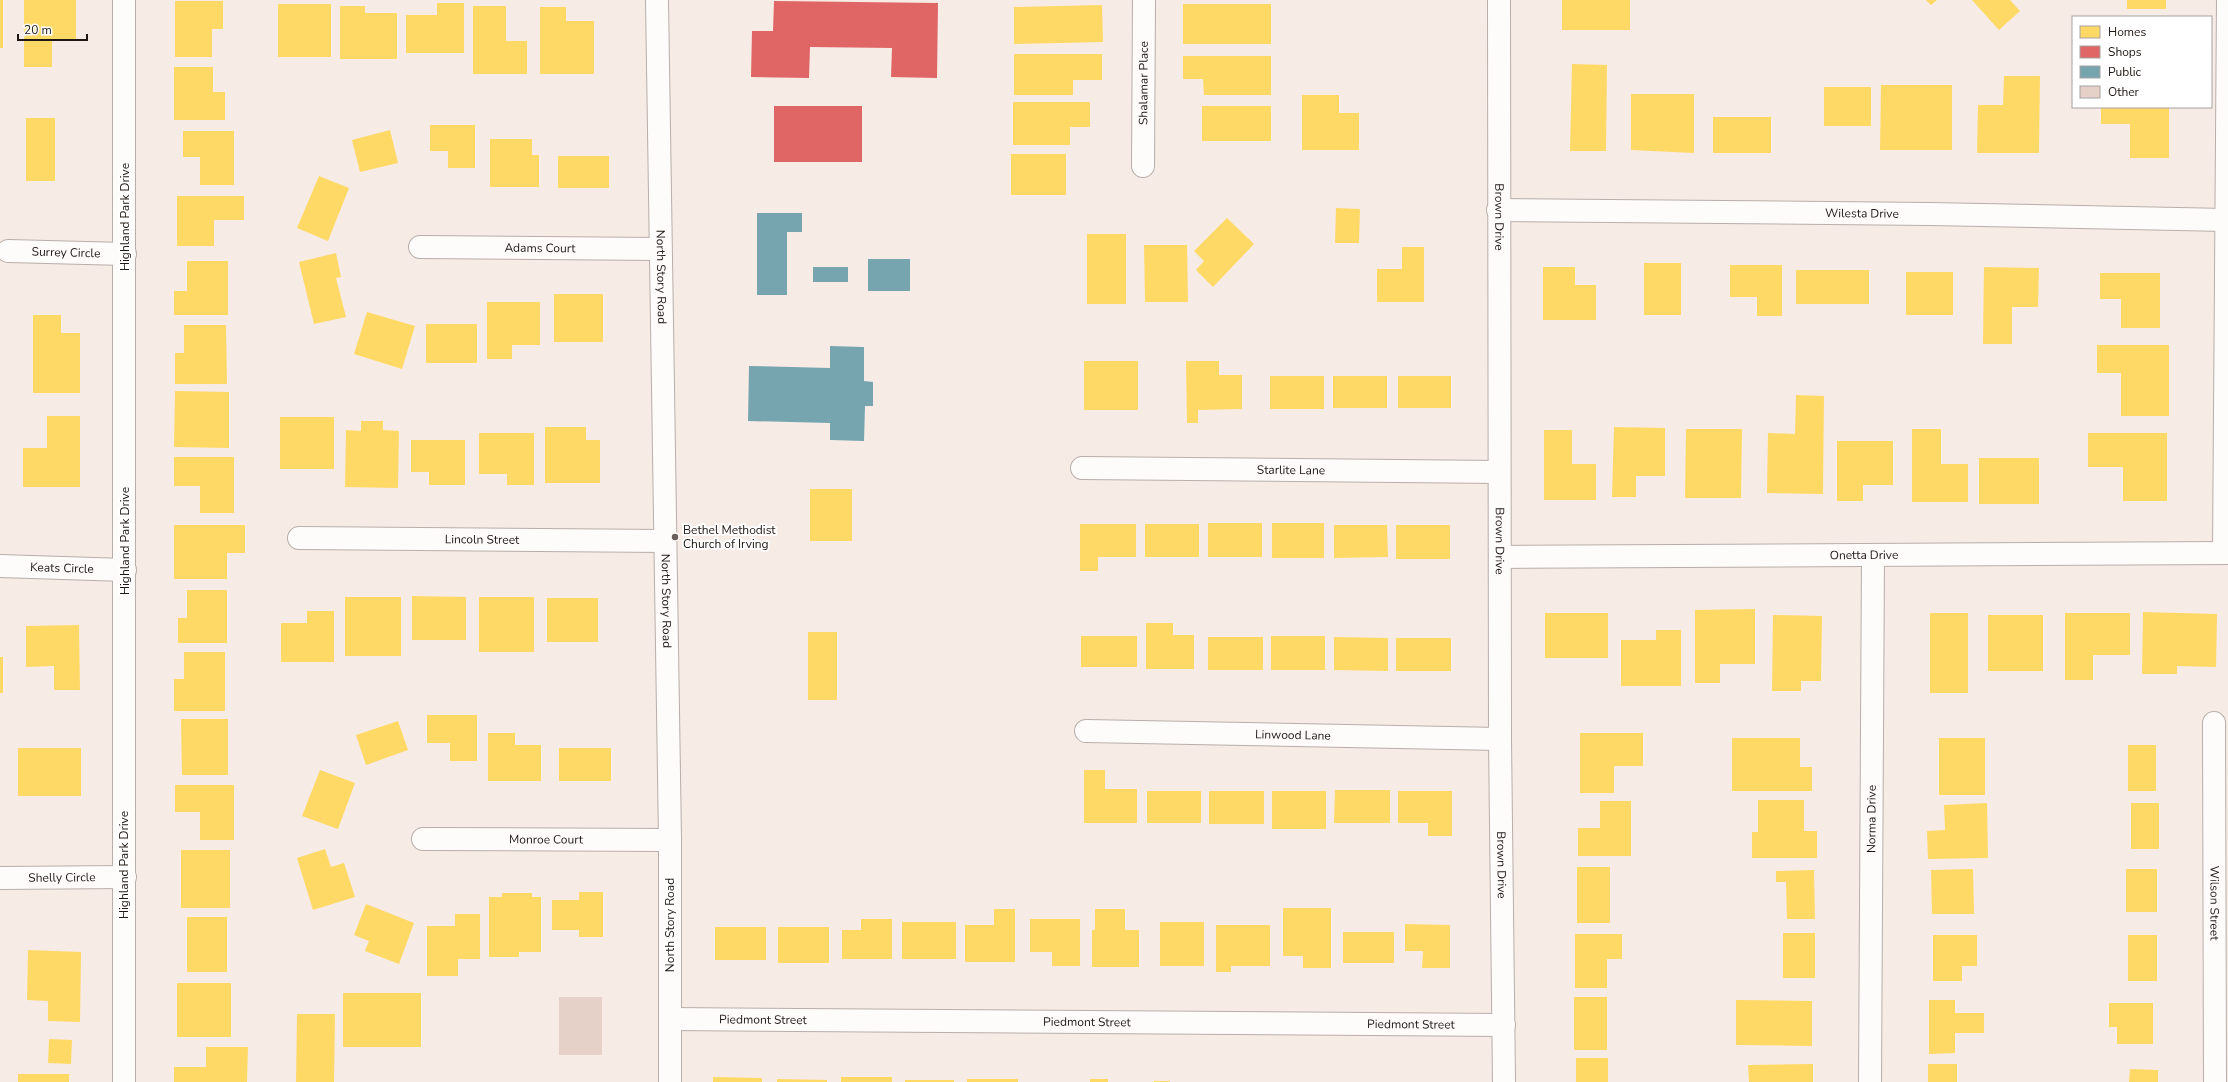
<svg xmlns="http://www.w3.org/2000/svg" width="2228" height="1082" viewBox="0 0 2228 1082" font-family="'Nunito Sans',sans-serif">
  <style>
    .homes { fill: #ffd966 }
    .shops { fill: #e06666 }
    .public { fill: #76a5af }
    .building { fill: #e5d1c7 }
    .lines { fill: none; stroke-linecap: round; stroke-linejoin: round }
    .minor-casing { stroke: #b8aeaa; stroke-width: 24 }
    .secondary-casing { stroke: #b8aeaa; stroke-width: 24 }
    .minor { stroke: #fefcfb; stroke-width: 22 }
    .secondary { stroke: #fefcfb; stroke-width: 22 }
    .poi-dot { fill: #6a615c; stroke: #fff; stroke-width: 1.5 }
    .labels { text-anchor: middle; stroke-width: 4; stroke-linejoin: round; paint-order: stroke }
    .street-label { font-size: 12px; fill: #1e1713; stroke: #fff }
    .poi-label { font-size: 12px; fill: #1e1713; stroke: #fff; text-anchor: start }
  </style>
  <rect width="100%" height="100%" fill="#f7ebe5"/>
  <!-- homes -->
  <path class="homes" d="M 0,0 L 3,0 L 3,48 L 0,48 Z
    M 24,0 L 76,0 L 76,39 L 52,39 L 52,67 L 24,67 Z
    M 1562,0 L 1630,0 L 1630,30 L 1562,30 Z
    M 1926,0 L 1937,0 L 1931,5 Z
    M 1972,0 L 2010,0 L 2020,11 L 1999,30 Z
    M 2127,0 L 2166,0 L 2166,9 L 2127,9 Z
    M 175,1 L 223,1 L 223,29 L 212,29 L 212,57 L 175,57 Z
    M 437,3 L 464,3 L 464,53 L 406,53 L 406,15 L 437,15 Z
    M 278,4 L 331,4 L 331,57 L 278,57 Z
    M 1183,4 L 1271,4 L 1271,44 L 1183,44 Z
    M 1102,5 L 1103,42 L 1014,44 L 1014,7 Z
    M 340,6 L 365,6 L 365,13 L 397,13 L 397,59 L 340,59 Z
    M 473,6 L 506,6 L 506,41 L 527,41 L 527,74 L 473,74 Z
    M 540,7 L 566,7 L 566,21 L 594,21 L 594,74 L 540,74 Z
    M 1014,54 L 1102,54 L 1102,80 L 1073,80 L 1073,95 L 1014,95 Z
    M 1183,56 L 1271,56 L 1271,95 L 1204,95 L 1203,79 L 1183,79 Z
    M 1572,64 L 1607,65 L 1606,151 L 1570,151 Z
    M 174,67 L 213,67 L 213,92 L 225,92 L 225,120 L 174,120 Z
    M 2004,76 L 2040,76 L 2039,153 L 1977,153 L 1978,105 L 2003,105 Z
    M 1881,85 L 1952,85 L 1952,150 L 1880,150 Z
    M 1824,87 L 1871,87 L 1871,126 L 1824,126 Z
    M 1631,94 L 1694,94 L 1694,153 L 1631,150 Z
    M 1302,95 L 1339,95 L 1339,113 L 1359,113 L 1359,150 L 1302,150 Z
    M 1013,102 L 1090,102 L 1090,127 L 1070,127 L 1070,145 L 1013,145 Z
    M 1202,106 L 1271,106 L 1271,141 L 1202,141 Z
    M 2101,107 L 2169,107 L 2169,158 L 2130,158 L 2130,124 L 2101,124 Z
    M 1713,117 L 1771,117 L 1771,153 L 1713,153 Z
    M 26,118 L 55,118 L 55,181 L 26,181 Z
    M 430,125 L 475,125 L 475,168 L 448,168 L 448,151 L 430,151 Z
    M 390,130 L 398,163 L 360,172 L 352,140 Z
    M 183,131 L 234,131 L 234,185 L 200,185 L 200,157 L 183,157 Z
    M 490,139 L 532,139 L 532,155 L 539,155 L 539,187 L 490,187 Z
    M 1011,154 L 1066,154 L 1066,195 L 1011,195 Z
    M 558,156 L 609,156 L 609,188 L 558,188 Z
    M 319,176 L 349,188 L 328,241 L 297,228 Z
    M 177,196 L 244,196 L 244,220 L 214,220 L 214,246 L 177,246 Z
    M 1336,208 L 1360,209 L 1359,243 L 1335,243 Z
    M 1227,218 L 1254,244 L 1213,287 L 1196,270 L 1204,261 L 1194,251 Z
    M 1087,234 L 1126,234 L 1126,304 L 1087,304 Z
    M 1144,245 L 1187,245 L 1188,302 L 1145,302 Z
    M 1402,247 L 1424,247 L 1424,302 L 1377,302 L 1377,269 L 1402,269 Z
    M 336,253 L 341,277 L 336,278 L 346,317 L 314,324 L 299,262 Z
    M 187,261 L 228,261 L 228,315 L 174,315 L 174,291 L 187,291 Z
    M 1644,263 L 1681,263 L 1681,315 L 1644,315 Z
    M 1730,265 L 1782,265 L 1782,316 L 1757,316 L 1757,297 L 1730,297 Z
    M 1543,267 L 1575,267 L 1575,285 L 1596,285 L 1596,320 L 1543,320 Z
    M 1984,267 L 2039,268 L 2038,307 L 2012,307 L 2012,344 L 1983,344 Z
    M 1796,270 L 1869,270 L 1869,304 L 1796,304 Z
    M 1906,272 L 1953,272 L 1953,315 L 1906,315 Z
    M 2100,273 L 2160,273 L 2160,328 L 2121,328 L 2121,299 L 2100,299 Z
    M 554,294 L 603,294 L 603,342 L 554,342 Z
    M 487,302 L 540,302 L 540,345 L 512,345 L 512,359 L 487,359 Z
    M 367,312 L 415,326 L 402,369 L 354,354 Z
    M 33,315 L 61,315 L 61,333 L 80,333 L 80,393 L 33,393 Z
    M 426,324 L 477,324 L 477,363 L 426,363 Z
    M 184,325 L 226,325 L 227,384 L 175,384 L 175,353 L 184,353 Z
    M 2097,345 L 2169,345 L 2169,416 L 2121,416 L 2121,373 L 2097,373 Z
    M 1084,361 L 1138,361 L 1138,410 L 1084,410 Z
    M 1186,361 L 1219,361 L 1219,375 L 1242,375 L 1242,409 L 1198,410 L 1198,423 L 1187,423 Z
    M 1270,376 L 1324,376 L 1324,409 L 1270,409 Z
    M 1333,376 L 1387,376 L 1387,408 L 1333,408 Z
    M 1398,376 L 1451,376 L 1451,408 L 1398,408 Z
    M 175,391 L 229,392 L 229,448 L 174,447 Z
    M 1796,395 L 1824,396 L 1823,494 L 1767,493 L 1768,433 L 1795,434 Z
    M 47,416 L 80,416 L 80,487 L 23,487 L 23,448 L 47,448 Z
    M 280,417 L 334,417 L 334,469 L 280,469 Z
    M 361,421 L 383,421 L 383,430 L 399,431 L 398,488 L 345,487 L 346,430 L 361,431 Z
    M 545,427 L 586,427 L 586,440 L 600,440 L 600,483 L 545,483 Z
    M 1614,427 L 1665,428 L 1665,476 L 1636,476 L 1636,497 L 1612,497 Z
    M 1686,429 L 1742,429 L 1741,498 L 1685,498 Z
    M 1912,429 L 1941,429 L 1941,464 L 1968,464 L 1968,502 L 1912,502 Z
    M 1544,430 L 1572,430 L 1572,464 L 1596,464 L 1596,500 L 1544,500 Z
    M 479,433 L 534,433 L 534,485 L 507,485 L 507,474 L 479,474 Z
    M 2088,433 L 2167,433 L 2167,501 L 2123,501 L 2123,467 L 2088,467 Z
    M 411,440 L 465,440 L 465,485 L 429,485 L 429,472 L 411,472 Z
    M 1837,441 L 1893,441 L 1893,485 L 1863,485 L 1863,501 L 1837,501 Z
    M 174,457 L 234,457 L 234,513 L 200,513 L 200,486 L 174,486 Z
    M 1979,458 L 2039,458 L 2039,504 L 1979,504 Z
    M 810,489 L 852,489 L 852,541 L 810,541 Z
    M 1208,523 L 1262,523 L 1262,557 L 1208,557 Z
    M 1272,523 L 1324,523 L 1324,558 L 1272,558 Z
    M 1080,524 L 1136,524 L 1136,557 L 1098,557 L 1098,571 L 1080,571 Z
    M 1145,524 L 1199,524 L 1199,557 L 1145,557 Z
    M 174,525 L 245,525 L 245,553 L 227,553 L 227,579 L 174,579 Z
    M 1334,525 L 1387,525 L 1388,557 L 1334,558 Z
    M 1396,525 L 1450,525 L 1450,559 L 1396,559 Z
    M 187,590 L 227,590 L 227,643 L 178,643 L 178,618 L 187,618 Z
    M 412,596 L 466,597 L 466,640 L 412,640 Z
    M 345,597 L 401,597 L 401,656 L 345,656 Z
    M 479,597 L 534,597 L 534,652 L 479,652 Z
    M 547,598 L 598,598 L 598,642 L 547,642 Z
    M 1755,609 L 1755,664 L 1720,664 L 1720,683 L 1695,683 L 1695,610 Z
    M 307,611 L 334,611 L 334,662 L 281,662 L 281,623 L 307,623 Z
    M 2143,612 L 2217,614 L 2216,667 L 2177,666 L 2177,674 L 2142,674 Z
    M 1545,613 L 1608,613 L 1608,658 L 1545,658 Z
    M 1930,613 L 1968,613 L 1968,693 L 1930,693 Z
    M 2065,613 L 2130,613 L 2130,655 L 2093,655 L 2093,680 L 2065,680 Z
    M 1773,615 L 1822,616 L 1821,681 L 1801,681 L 1801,691 L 1772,691 Z
    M 1988,615 L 2043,615 L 2043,671 L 1988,671 Z
    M 1146,623 L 1173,623 L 1173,635 L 1194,635 L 1194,669 L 1146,669 Z
    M 79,625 L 80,690 L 54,690 L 54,666 L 26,667 L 26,626 Z
    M 1656,630 L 1681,630 L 1681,686 L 1621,686 L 1621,640 L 1656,640 Z
    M 808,632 L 837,632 L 837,700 L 808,700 Z
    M 1081,636 L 1137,636 L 1137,667 L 1081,667 Z
    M 1271,636 L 1325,636 L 1325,670 L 1271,670 Z
    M 1208,637 L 1263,637 L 1263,670 L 1208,670 Z
    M 1334,637 L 1388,638 L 1388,671 L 1334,670 Z
    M 1396,638 L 1451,638 L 1451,671 L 1396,671 Z
    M 184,652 L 225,652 L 225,711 L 174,711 L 174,679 L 184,679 Z
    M 0,657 L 3,657 L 3,693 L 0,693 Z
    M 427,715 L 477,715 L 477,761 L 450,761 L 450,743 L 427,743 Z
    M 181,719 L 228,719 L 228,775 L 182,775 Z
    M 398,721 L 408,750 L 366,765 L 356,735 Z
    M 488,733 L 515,733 L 515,745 L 541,745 L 541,781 L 488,781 Z
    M 1580,733 L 1643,733 L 1643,766 L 1614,766 L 1614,793 L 1580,793 Z
    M 1732,738 L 1800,738 L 1800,767 L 1812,767 L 1812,791 L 1732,791 Z
    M 1939,738 L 1985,738 L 1985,795 L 1939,795 Z
    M 2128,745 L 2156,745 L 2156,791 L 2128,791 Z
    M 18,748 L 81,748 L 81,796 L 18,796 Z
    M 559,748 L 611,748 L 611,781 L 559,781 Z
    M 320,770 L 355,783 L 338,829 L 302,816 Z
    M 1084,770 L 1105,770 L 1105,789 L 1137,789 L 1137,823 L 1084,823 Z
    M 175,785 L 234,785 L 234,840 L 200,840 L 200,812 L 175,812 Z
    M 1335,790 L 1390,790 L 1390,823 L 1334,823 Z
    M 1147,791 L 1201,791 L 1201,823 L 1147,823 Z
    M 1209,791 L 1264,791 L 1264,824 L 1209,824 Z
    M 1272,791 L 1326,791 L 1326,829 L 1272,829 Z
    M 1398,791 L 1452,791 L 1452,836 L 1428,836 L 1428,823 L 1398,823 Z
    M 1758,800 L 1804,800 L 1804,831 L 1817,831 L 1817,858 L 1752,858 L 1752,832 L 1758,832 Z
    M 1600,801 L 1631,801 L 1631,856 L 1578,856 L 1578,828 L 1600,828 Z
    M 1987,803 L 1988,858 L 1928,859 L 1927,831 L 1945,830 L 1944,805 Z
    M 2131,803 L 2159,803 L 2159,849 L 2131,849 Z
    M 325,849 L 331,867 L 344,863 L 355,897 L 313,910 L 297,858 Z
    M 181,850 L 230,850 L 230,908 L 181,908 Z
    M 1577,867 L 1610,867 L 1610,923 L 1577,923 Z
    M 1973,869 L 1974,914 L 1932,914 L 1931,870 Z
    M 2126,869 L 2157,869 L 2157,912 L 2126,912 Z
    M 1814,870 L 1815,919 L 1787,919 L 1786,882 L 1776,882 L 1776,871 Z
    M 579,892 L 603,892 L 603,937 L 579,937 L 579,930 L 552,930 L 552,900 L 579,900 Z
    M 502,893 L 532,893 L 532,897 L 541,897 L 541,952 L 519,952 L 519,957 L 489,957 L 489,897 L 502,897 Z
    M 366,904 L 414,923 L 399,964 L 365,951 L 369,941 L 354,935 Z
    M 1283,908 L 1331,908 L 1331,968 L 1303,968 L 1303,956 L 1283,956 Z
    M 994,909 L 1015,909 L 1015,962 L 965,962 L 965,925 L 994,925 Z
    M 1095,909 L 1125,909 L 1125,930 L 1139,930 L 1139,967 L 1092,967 L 1092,930 L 1095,930 Z
    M 455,914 L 480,914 L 480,959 L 458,959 L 458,976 L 427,976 L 427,926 L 455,926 Z
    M 187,917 L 227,917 L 227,972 L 187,972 Z
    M 861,919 L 892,919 L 892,959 L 842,959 L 842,930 L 861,930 Z
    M 1030,919 L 1080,919 L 1080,966 L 1052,966 L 1052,952 L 1030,952 Z
    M 902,922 L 956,922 L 956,959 L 902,959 Z
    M 1160,922 L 1204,922 L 1204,966 L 1160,966 Z
    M 1405,924 L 1450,925 L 1450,968 L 1422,968 L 1423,951 L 1405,951 Z
    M 1216,925 L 1270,925 L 1270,966 L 1231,966 L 1231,972 L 1216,972 Z
    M 715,927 L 766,927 L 766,960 L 715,960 Z
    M 778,927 L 829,927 L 829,963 L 778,963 Z
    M 1343,932 L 1394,932 L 1394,963 L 1343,963 Z
    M 1783,933 L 1815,933 L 1815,978 L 1783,978 Z
    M 1575,934 L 1622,934 L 1622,959 L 1607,959 L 1607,988 L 1575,988 Z
    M 1933,935 L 1977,935 L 1977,966 L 1962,966 L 1962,981 L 1933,981 Z
    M 2128,935 L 2157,935 L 2157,981 L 2128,981 Z
    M 28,950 L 81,952 L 80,1022 L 48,1021 L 48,1001 L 27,1000 Z
    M 177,983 L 231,983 L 231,1037 L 177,1037 Z
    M 343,993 L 421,993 L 421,1047 L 343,1047 Z
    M 1574,997 L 1607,997 L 1607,1050 L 1574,1050 Z
    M 1736,1000 L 1812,1001 L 1812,1046 L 1736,1045 Z
    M 1929,1000 L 1955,1000 L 1955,1013 L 1984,1013 L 1984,1033 L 1955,1033 L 1955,1053 L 1929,1054 Z
    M 2109,1003 L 2153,1003 L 2153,1044 L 2117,1044 L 2117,1027 L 2109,1027 Z
    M 297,1014 L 335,1014 L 334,1082 L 296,1082 Z
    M 49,1039 L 72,1040 L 71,1064 L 48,1063 Z
    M 206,1047 L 248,1047 L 247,1082 L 174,1082 L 174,1067 L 206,1067 Z
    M 1576,1058 L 1608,1058 L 1608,1082 L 1576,1082 Z
    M 1813,1064 L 1813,1082 L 1749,1082 L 1748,1065 Z
    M 1928,1064 L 1957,1064 L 1957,1082 L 1928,1082 Z
    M 2130,1069 L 2158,1070 L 2158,1082 L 2129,1082 Z
    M 18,1074 L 69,1074 L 69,1082 L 18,1082 Z
    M 713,1077 L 762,1078 L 762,1082 L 713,1082 Z
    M 841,1077 L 892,1077 L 892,1082 L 841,1082 Z
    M 777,1079 L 827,1080 L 827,1082 L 777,1082 Z
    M 967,1079 L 1018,1079 L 1018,1082 L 967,1082 Z
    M 1090,1079 L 1108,1079 L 1108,1082 L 1090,1082 Z
    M 905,1080 L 954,1080 L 954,1082 L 905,1082 Z
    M 1154,1081 L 1170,1081 L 1170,1082 L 1154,1082 Z"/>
  <!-- shops -->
  <path class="shops" d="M 774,1 L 938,3 L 937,78 L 891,77 L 892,48 L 810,47 L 809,78 L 751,77 L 752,31 L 773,31 Z
    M 774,106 L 862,106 L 862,162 L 774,162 Z"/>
  <!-- public -->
  <path class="public" d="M 757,213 L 802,213 L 802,232 L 787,232 L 787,295 L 757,295 Z
    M 868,259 L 910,259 L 910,291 L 868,291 Z
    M 813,267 L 848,267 L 848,282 L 813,282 Z
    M 830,346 L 864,347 L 864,381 L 873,382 L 873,406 L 865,406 L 864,441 L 830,440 L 830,423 L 748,421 L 749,366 L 830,368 Z"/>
  <!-- building -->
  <path class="building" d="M 559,997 L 602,997 L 602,1055 L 559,1055 Z"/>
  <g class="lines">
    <!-- minor casing -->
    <g class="minor-casing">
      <g id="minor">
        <path id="s1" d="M 1499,0 L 1500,739 L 1504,1082"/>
        <path id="s2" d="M 1143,166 L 1144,0"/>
        <path id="s3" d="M 1498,210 L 1930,214 L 2226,220"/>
        <path id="s4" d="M 420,247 L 660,249"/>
        <path id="s5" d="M 8,251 L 125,254"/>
        <path id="s6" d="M 1082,468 L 1499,472"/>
        <path id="s7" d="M 299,538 L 665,541"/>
        <path d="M 2224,553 L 2228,0"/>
        <path id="s8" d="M 1500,557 L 2228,553"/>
        <path id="s9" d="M 0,566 L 125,570"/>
        <path id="s10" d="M 2214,723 L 2215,1082"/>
        <path id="s11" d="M 1086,731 L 1500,739"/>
        <path id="s12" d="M 423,839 L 670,840"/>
        <path id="s13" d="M 0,878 L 125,877"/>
        <path id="s14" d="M 670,1019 L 1504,1025"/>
        <path d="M 124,1082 L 124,0"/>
        <path id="s15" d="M 1870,1082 L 1873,555"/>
      </g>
    </g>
    <!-- secondary casing -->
    <g class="secondary-casing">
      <g id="secondary">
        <path id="s16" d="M 657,0 L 670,840 L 670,1082"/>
      </g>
    </g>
    <!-- minor -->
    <use href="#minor" class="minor"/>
    <!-- secondary -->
    <use href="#secondary" class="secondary"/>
  </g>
  <!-- markers -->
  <circle class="poi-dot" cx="675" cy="537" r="4"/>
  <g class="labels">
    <!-- street labels -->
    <g class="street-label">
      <text dy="4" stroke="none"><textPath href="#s2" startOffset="83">Shalamar Place</textPath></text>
      <text dy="4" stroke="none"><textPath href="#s3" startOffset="364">Wilesta Drive</textPath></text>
      <text transform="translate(125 217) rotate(-90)" y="4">Highland Park Drive</text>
      <text dy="4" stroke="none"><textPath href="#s1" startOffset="217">Brown Drive</textPath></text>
      <text dy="4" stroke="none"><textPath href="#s4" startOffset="120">Adams Court</textPath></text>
      <text dy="4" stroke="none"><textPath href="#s5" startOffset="58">Surrey Circle</textPath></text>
      <text dy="4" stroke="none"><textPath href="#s16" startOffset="277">North Story Road</textPath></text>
      <text dy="4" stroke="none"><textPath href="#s6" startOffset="209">Starlite Lane</textPath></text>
      <text dy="4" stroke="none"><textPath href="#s7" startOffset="183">Lincoln Street</textPath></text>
      <text transform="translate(125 541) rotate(-90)" y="4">Highland Park Drive</text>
      <text dy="4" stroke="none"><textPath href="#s1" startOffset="541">Brown Drive</textPath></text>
      <text dy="4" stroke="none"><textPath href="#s8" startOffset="364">Onetta Drive</textPath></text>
      <text dy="4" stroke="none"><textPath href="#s9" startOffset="62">Keats Circle</textPath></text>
      <text dy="4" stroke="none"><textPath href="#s16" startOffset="601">North Story Road</textPath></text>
      <text dy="4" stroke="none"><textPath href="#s11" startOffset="207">Linwood Lane</textPath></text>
      <text dy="4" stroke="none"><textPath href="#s15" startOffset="263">Norma Drive</textPath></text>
      <text dy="4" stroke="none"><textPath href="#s12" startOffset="123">Monroe Court</textPath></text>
      <text transform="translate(124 865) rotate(-90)" y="4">Highland Park Drive</text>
      <text dy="4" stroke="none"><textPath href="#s1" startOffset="865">Brown Drive</textPath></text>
      <text dy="4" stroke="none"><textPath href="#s13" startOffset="62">Shelly Circle</textPath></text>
      <text dy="4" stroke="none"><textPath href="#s10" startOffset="180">Wilson Street</textPath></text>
      <text transform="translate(670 925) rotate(-90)" y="4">North Story Road</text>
      <text dy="4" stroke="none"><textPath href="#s14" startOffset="93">Piedmont Street</textPath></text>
      <text dy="4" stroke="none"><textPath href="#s14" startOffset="417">Piedmont Street</textPath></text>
      <text dy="4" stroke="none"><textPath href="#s14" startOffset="741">Piedmont Street</textPath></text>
    </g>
    <!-- poi labels -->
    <g class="poi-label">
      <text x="683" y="534">Bethel Methodist<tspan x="683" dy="14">Church of Irving</tspan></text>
    </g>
  </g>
  <!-- legend -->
  <rect x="2072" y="16" width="140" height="92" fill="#ffffff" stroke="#a5a2a1"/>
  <rect x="2080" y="26" width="20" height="12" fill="#ffd966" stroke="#a5a2a1"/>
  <text x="2108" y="36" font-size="12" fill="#1e1713">Homes</text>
  <rect x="2080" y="46" width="20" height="12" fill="#e06666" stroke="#a5a2a1"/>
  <text x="2108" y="56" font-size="12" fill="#1e1713">Shops</text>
  <rect x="2080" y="66" width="20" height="12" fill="#76a5af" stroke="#a5a2a1"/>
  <text x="2108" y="76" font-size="12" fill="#1e1713">Public</text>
  <rect x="2080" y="86" width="20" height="12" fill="#e5d1c7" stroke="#a5a2a1"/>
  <text x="2108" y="96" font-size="12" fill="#1e1713">Other</text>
  <!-- scale -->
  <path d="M18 34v6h69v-6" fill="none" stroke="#1e1713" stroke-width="2"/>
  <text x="24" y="34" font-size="12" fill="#1e1713" stroke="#ffffff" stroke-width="3" paint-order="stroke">20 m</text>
</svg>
